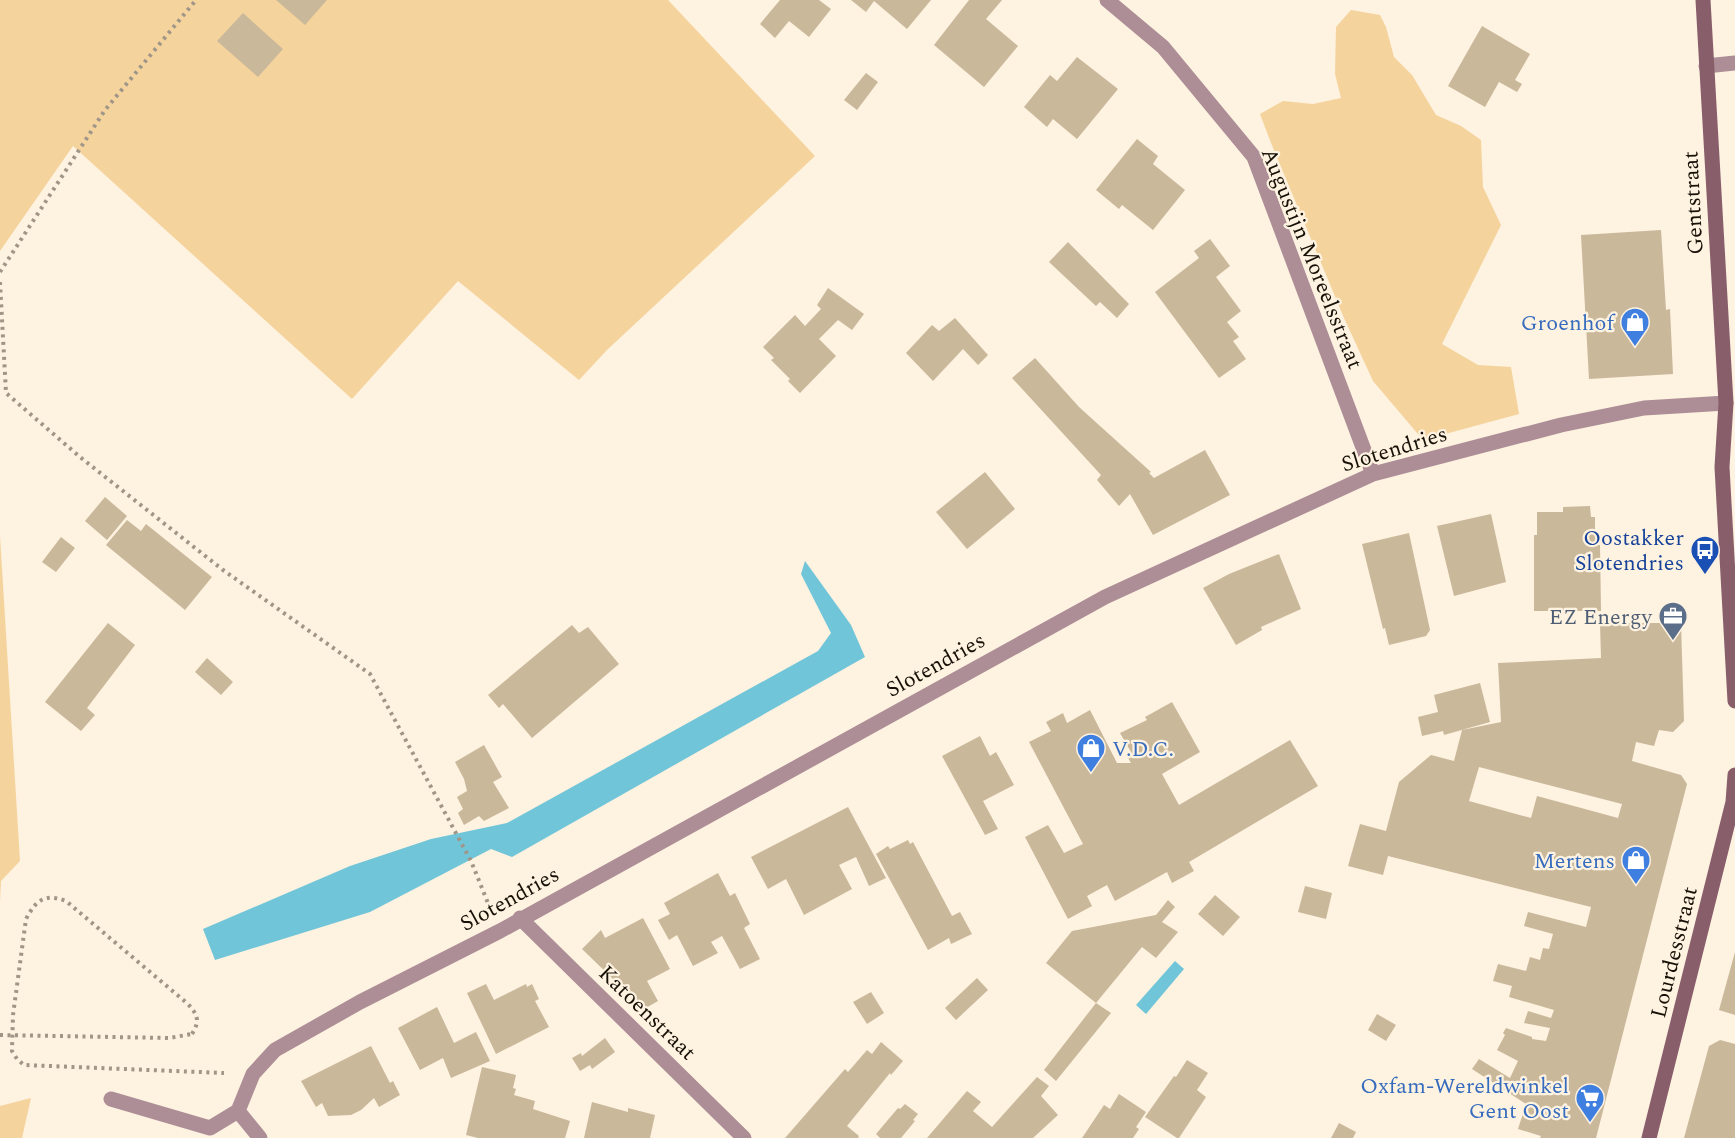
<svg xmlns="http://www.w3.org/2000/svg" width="1735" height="1138" viewBox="0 0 1735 1138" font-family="Spectral,serif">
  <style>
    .green { fill: #f5d39d }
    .water { fill: #71c5d9 }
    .building { fill: #cab89b; fill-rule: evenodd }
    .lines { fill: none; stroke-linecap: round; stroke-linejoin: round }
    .path { stroke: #a09688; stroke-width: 4; stroke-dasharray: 3 4.5; stroke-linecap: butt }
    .street { stroke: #ad8e97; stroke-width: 15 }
    .secondary { stroke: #895e6b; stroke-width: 15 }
    .path-bridge { stroke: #a09688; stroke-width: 4; stroke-dasharray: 3 4.5; stroke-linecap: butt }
    .labels { text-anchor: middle; stroke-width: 4.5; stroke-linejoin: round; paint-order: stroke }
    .street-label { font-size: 22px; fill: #161006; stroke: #fef2e0 }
    .shop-label { font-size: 22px; fill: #366cbe; stroke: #fef2e0; text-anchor: end }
    .transit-label { font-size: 22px; fill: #164399; stroke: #fef2e0; text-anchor: end }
    .service-label { font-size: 22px; fill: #4e5e75; stroke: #fef2e0; text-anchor: end }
  </style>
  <rect width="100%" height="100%" fill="#fef2e0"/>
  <!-- green -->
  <path class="green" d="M 0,0 L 668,0 L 815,156 L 607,350 L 579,380 L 458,281 L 352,399 L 73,146 L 0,251 Z
    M 1351,10 L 1380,15 L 1386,27 L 1394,57 L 1412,75 L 1436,115 L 1461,126 L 1481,140 L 1483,187 L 1501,225 L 1442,344 L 1478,365 L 1511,367 L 1519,414 L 1423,440 L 1373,381 L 1344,318 L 1271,143 L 1260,114 L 1283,101 L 1313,104 L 1341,98 L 1335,74 L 1336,27 Z
    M 0,536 L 20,861 L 1,881 L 0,902 Z
    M 31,1098 L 22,1138 L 0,1138 L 0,1106 Z"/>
  <!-- water -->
  <path class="water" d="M 805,561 L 851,625 L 865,657 L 512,857 L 491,849 L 370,912 L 215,960 L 203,929 L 350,866 L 431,839 L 507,823 L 818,651 L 831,633 L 801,574 Z
    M 1175,961 L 1184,969 L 1146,1014 L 1136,1005 Z"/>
  <!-- building -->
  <path class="building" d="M 276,0 L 327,0 L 305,25 Z
    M 780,0 L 819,0 L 831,9 L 809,37 L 789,21 L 775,38 L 760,24 Z
    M 851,0 L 931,0 L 907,29 L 874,1 L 866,12 Z
    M 969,0 L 1002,0 L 986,19 L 1018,46 L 984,87 L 934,45 Z
    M 243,13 L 283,49 L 258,77 L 217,41 Z
    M 1482,26 L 1530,54 L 1515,80 L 1522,84 L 1517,92 L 1499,82 L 1485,107 L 1448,86 Z
    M 1077,57 L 1118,89 L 1077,139 L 1053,119 L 1047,127 L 1024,107 L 1050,75 L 1057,81 Z
    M 866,73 L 878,82 L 857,110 L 844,100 Z
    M 1137,139 L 1158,156 L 1153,164 L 1185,190 L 1153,230 L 1122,205 L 1119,209 L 1096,190 Z
    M 1661,230 L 1666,310 L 1670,309 L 1673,374 L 1589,379 L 1581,235 Z
    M 1210,239 L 1230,266 L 1216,277 L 1241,311 L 1227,322 L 1239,337 L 1233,341 L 1246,359 L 1219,378 L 1155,292 L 1199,258 L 1194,251 Z
    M 1068,242 L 1129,304 L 1117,318 L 1100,302 L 1096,306 L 1049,262 Z
    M 828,288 L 864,314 L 852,330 L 838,320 L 819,339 L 836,356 L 800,393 L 788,381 L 790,379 L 771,360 L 774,358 L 763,347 L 795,315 L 805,326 L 821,309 L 817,305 Z
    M 955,318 L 988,355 L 978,365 L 963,349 L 933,381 L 906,353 L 932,325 L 939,331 Z
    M 1035,358 L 1079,407 L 1151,472 L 1149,473 L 1154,478 L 1205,450 L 1230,495 L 1153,535 L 1130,494 L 1119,506 L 1097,480 L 1101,475 L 1012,378 Z
    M 985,472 L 1015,509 L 967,549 L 936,512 Z
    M 105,497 L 127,516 L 107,540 L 85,521 Z
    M 1590,506 L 1591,517 L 1595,517 L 1595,545 L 1600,545 L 1601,611 L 1534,611 L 1534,535 L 1537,535 L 1537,512 L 1563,512 L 1563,507 Z
    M 1491,514 L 1506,582 L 1454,596 L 1437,526 Z
    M 127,520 L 141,531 L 146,524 L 212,577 L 185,610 L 106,545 Z
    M 1409,533 L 1430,630 L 1426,636 L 1389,645 L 1385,628 L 1383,629 L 1362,544 Z
    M 61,537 L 75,548 L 56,572 L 42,562 Z
    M 1279,554 L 1301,609 L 1261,627 L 1262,630 L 1236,645 L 1203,588 L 1229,574 Z
    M 108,623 L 135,645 L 87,708 L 95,715 L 81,731 L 45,702 Z
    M 1600,623 L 1681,623 L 1684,721 L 1673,732 L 1659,730 L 1654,746 L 1636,742 L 1632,761 L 1681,775 L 1687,784 L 1596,1138 L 1540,1138 L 1541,1136 L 1518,1129 L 1526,1104 L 1472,1069 L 1479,1059 L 1510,1078 L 1518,1061 L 1497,1050 L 1505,1035 L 1503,1033 L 1506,1028 L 1532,1037 L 1532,1039 L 1546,1041 L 1550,1028 L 1524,1023 L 1528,1011 L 1551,1018 L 1554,1010 L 1509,997 L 1512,986 L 1493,981 L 1498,964 L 1526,971 L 1530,957 L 1540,960 L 1543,948 L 1549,949 L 1553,934 L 1524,926 L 1528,912 L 1586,927 L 1591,907 L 1388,856 L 1383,875 L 1348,866 L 1360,824 L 1386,831 L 1399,782 L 1431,755 L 1454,761 L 1462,730 L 1501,722 L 1498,663 L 1601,658 ZM 1479,767 L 1622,804 L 1618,818 L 1537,796 L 1531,818 L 1469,801 Z
    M 572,625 L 579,633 L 588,627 L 619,664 L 532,738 L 503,704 L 499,708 L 488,695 Z
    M 207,658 L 233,682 L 221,695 L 195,672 Z
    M 1480,683 L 1490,722 L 1444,735 L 1443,731 L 1422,736 L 1418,717 L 1438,712 L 1434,695 Z
    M 1172,702 L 1200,752 L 1162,774 L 1179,805 L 1290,740 L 1318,786 L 1189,862 L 1194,871 L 1172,883 L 1167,872 L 1115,901 L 1107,885 L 1087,896 L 1092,906 L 1068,919 L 1025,837 L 1048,825 L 1064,853 L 1083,844 L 1029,742 L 1051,731 L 1046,722 L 1063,713 L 1067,723 L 1090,710 L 1117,763 L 1131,763 L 1126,754 L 1131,752 L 1120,733 L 1147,720 L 1145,717 Z
    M 980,736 L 990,756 L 996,752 L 1014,785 L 983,801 L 998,829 L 985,835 L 942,756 Z
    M 484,745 L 502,777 L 493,782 L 509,808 L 484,821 L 479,816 L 464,825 L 458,813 L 463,809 L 457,797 L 467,791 L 464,779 L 455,762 Z
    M 848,807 L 886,878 L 869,886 L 856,857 L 839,865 L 852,889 L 804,915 L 786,879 L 768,889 L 751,857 Z
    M 908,840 L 910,844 L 913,842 L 952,916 L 960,912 L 972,934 L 951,944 L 949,938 L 928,950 L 876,854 L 888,846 L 890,849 Z
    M 718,873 L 730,896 L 735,893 L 750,924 L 744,928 L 760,959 L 740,969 L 722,936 L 711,942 L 718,953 L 693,966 L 677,935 L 669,940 L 658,920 L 670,914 L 664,903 Z
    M 1305,886 L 1332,893 L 1326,919 L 1298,912 Z
    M 1215,895 L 1240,917 L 1223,936 L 1198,914 Z
    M 1168,900 L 1175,907 L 1162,922 L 1178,932 L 1156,958 L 1142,947 L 1096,1003 L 1046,963 L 1072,931 L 1156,915 Z
    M 643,918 L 670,969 L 647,981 L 658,1001 L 644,1009 L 582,949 L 601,930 L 605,938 Z
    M 1735,952 L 1735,1015 L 1719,1010 Z
    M 977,978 L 988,990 L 956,1020 L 945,1008 Z
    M 486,984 L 494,1000 L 526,984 L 527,987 L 532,984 L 539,999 L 535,1001 L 549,1027 L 496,1054 L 467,993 Z
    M 871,992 L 884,1013 L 867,1024 L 853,1002 Z
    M 1096,1003 L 1111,1013 L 1056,1081 L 1044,1070 Z
    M 437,1007 L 454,1043 L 476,1032 L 490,1061 L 451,1078 L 443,1058 L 420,1070 L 398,1028 Z
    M 1377,1014 L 1396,1025 L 1386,1041 L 1368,1030 Z
    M 605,1038 L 615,1052 L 592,1069 L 590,1065 L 580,1071 L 572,1058 L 581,1053 L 582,1056 Z
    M 1720,1040 L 1735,1044 L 1735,1138 L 1684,1138 L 1709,1046 Z
    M 881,1042 L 903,1061 L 891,1075 L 890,1073 L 847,1126 L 859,1136 L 858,1138 L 785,1138 L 845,1069 L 848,1072 L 867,1050 L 872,1054 Z
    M 371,1046 L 390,1083 L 393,1081 L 400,1095 L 379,1107 L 374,1098 L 361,1110 L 351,1115 L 328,1116 L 322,1103 L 316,1107 L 301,1081 Z
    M 1187,1060 L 1208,1073 L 1197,1090 L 1206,1097 L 1179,1138 L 1177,1138 L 1145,1117 L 1174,1076 L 1176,1077 Z
    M 482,1067 L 516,1075 L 513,1088 L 516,1089 L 514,1095 L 535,1101 L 533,1109 L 570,1121 L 565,1138 L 478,1138 L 466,1135 Z
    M 1037,1077 L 1049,1086 L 1041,1096 L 1058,1115 L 1033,1138 L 927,1138 L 967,1091 L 981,1102 L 973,1111 L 992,1127 Z
    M 1119,1094 L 1146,1112 L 1136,1127 L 1139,1129 L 1133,1138 L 1082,1138 L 1104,1105 L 1110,1109 Z
    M 592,1102 L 628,1112 L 628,1108 L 655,1115 L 650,1138 L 584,1138 Z
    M 905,1104 L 918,1114 L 913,1120 L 915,1121 L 901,1138 L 880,1138 L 876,1134 L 898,1108 L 900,1109 Z
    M 1339,1123 L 1356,1132 L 1353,1138 L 1331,1138 Z"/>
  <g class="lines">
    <!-- path -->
    <path class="path" d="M 0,272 L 105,110 L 196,0
      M 0,282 L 6,393 L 80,457 L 223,570 L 370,674 L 471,861 L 490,908
      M 192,1034 C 200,1021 198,1015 188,1004 L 66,901 C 45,893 36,900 26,919 L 13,1015 L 12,1051 L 17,1059 L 24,1065 L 224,1073"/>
    <!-- street -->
    <path class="street" d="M 1107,0 L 1163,47 L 1254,157 L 1373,474
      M 1706,66 L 1735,63
      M 520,918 L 744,1138
      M 111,1099 L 210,1128 L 238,1111
      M 238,1111 L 253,1074 L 275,1050 L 360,1002 L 500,931 L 1105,597 L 1373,474 L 1561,425 L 1644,408 L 1726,403
      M 238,1111 L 260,1138"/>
    <!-- secondary -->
    <path class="secondary" d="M 1703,0 L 1726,403 L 1722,467 L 1735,701
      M 1649,1138 L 1733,802 L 1735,775"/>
    <!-- path-bridge -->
    <path class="path-bridge" d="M 0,1035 L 169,1038 L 192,1034"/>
  </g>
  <!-- icons -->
  <defs>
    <g id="shop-pin" transform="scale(1.5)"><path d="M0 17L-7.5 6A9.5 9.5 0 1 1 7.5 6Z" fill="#3f7fe0" stroke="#fef2e0"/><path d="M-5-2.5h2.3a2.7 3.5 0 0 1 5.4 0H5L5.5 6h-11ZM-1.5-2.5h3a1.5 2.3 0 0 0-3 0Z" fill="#fff"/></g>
    <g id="bus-pin" transform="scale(1.5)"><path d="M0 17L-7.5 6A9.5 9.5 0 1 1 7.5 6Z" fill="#1a4fb4" stroke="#fef2e0"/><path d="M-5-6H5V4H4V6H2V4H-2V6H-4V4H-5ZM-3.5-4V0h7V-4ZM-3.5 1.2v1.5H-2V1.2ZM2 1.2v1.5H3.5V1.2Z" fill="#fff"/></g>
    <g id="office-pin" transform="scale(1.5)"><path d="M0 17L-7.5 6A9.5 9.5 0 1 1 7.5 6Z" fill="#5c6f8a" stroke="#fef2e0"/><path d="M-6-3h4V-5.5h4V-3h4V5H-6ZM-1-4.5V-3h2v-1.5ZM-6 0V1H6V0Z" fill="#fff"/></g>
    <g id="supermarket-pin" transform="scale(1.5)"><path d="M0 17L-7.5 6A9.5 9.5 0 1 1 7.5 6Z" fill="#3f7fe0" stroke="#fef2e0"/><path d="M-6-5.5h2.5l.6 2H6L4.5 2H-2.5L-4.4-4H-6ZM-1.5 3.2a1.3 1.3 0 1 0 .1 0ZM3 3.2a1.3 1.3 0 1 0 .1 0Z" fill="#fff"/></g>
  </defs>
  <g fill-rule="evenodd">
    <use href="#shop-pin" x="1635" y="322"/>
    <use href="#bus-pin" x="1705" y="550"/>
    <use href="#office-pin" x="1673" y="616"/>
    <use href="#shop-pin" x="1091" y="748"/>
    <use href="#shop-pin" x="1636" y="860"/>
    <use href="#supermarket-pin" x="1590" y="1098"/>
  </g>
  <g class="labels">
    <!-- street labels -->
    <g class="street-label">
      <text transform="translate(1692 203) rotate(-93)" y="8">Gentstraat</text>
      <text transform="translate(1313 258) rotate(68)" y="8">Augustijn Moreelsstraat</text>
      <text transform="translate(1394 448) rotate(-17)" y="8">Slotendries</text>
      <text transform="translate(935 664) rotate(-29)" y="8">Slotendries</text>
      <text transform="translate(509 898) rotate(-29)" y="8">Slotendries</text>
      <text transform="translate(1673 952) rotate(-76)" y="8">Lourdesstraat</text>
      <text transform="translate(648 1012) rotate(44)" y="8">Katoenstraat</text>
    </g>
    <!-- shop labels -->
    <g class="shop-label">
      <text x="1614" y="330">Groenhof</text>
      <text x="1112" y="756" text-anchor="start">V.D.C.</text>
      <text x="1615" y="868">Mertens</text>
      <text x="1569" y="1093">Oxfam-Wereldwinkel<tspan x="1569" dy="25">Gent Oost</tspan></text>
    </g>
    <!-- transit labels -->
    <g class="transit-label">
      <text x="1684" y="545">Oostakker<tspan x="1684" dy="25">Slotendries</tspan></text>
    </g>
    <!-- service labels -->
    <g class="service-label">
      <text x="1652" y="624">EZ Energy</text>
    </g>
  </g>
</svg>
